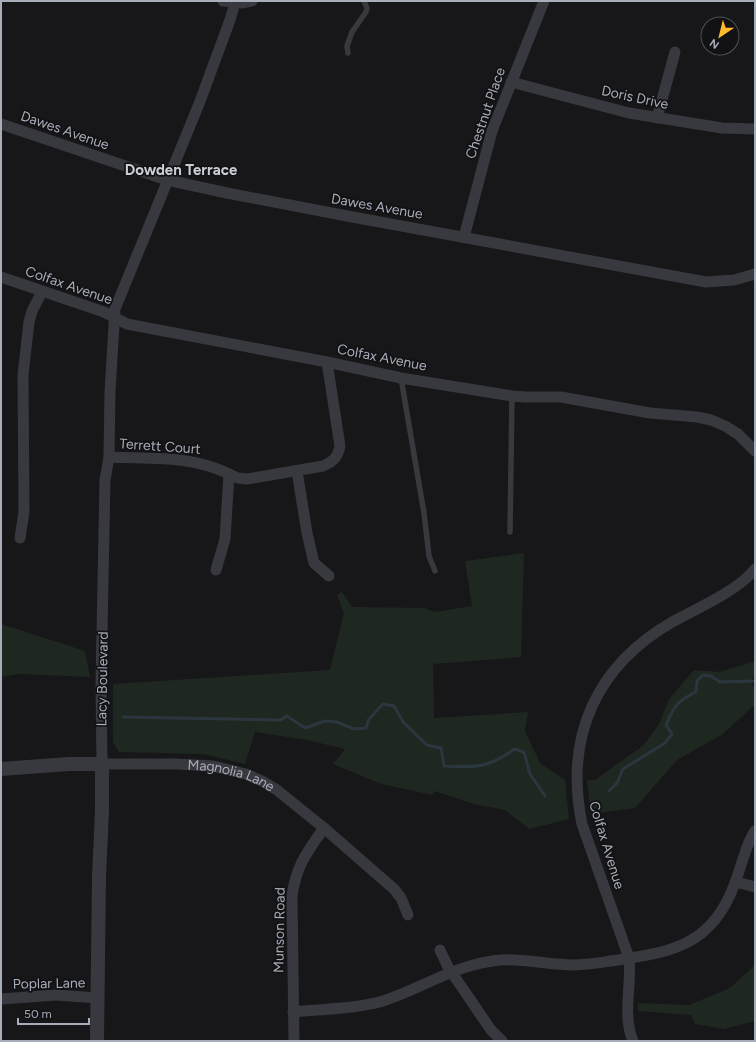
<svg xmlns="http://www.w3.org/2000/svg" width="756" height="1042" viewBox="0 0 756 1042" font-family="Figtree,sans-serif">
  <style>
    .green { fill: #1e2820 }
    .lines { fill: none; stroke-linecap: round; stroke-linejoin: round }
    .stream { stroke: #2c363f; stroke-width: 3 }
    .service { stroke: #38393f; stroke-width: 5.5 }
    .minor { stroke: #38393f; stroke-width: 11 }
    .tertiary { stroke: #38393f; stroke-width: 14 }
    .labels { text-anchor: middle; stroke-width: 3.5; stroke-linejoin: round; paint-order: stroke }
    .street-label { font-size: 14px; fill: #a8adba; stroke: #121214 }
    .neighbourhood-label { font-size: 15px; font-weight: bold; fill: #c9cdd6; stroke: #121214 }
  </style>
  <rect width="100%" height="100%" fill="#171719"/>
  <!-- green -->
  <path class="green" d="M 524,553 L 521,657 L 433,664 L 434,718 L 528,712 L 525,731 L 540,763 L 565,780 L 569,819 L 529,829 L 505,810 L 474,804 L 434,791 L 433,795 L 381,784 L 333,764 L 345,749 L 307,740 L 255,732 L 245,764 L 203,754 L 119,752 L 113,742 L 113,684 L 330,670 L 344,613 L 337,595 L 342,592 L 352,607 L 424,608 L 435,612 L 472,606 L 465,561 Z
    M 1,624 L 85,651 L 90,677 L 19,674 L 1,677 Z
    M 755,661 L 755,673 L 751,682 L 755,689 L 755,706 L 752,707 L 723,734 L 677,760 L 635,808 L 591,814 L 587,780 L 595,780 L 644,745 L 659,724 L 669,699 L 694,670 L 720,672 Z
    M 755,965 L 755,1021 L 724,1029 L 695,1024 L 691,1015 L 638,1011 L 638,1003 L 689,1005 L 730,988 Z"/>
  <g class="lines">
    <!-- stream -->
    <path class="stream" d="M 123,717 L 280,720 L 287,716 L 305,728 L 325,721 L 337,722 L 354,729 L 366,728 L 369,719 L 383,704 L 394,706 L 404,723 L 427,745 L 441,748 L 444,766 C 475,767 488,769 514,749 L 524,752 L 530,774 L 545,796
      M 609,791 L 617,783 L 623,769 L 665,743 L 672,734 L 666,725 C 674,706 677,701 696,692 L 697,681 L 703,675 L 711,676 L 720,682 L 755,681"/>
    <!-- service -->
    <path class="service" d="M 348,53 L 347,46 L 352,32 L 366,12 L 367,8 L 364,1
      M 401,378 L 424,513 L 429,556 L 435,571
      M 510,532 L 512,396"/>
    <!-- minor -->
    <g class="minor">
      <path d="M 223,1 L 243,3 L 252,1"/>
      <path id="s1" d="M 235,3 L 230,20 L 199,104 L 115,309 L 110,392 L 109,457 L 105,480 L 101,684 L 102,764 L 176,764 L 213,766 L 246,774 L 262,781 L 277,790 L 324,828 L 394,889 L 401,898 L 408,915"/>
      <path d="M 511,82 L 629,113 L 722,128 L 755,129"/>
      <path d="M 657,118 L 675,52"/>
      <path d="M 1,124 L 167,180 L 227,193 L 347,216 L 706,282 L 734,280 L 755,274"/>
      <path d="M 464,237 L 492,131 L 544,1"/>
      <path d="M 1,277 L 104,312 L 127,324 L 327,362 L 401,378 L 512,396 L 525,397 L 561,397 L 650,413 L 697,417 L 711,420 L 725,426 L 738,434 L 755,451"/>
      <path d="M 109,457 C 149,459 192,455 229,474 L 225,539 L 216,570"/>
      <path d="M 297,471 L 307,533 L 314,563 L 329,576"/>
      <path d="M 229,474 L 238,478 L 247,479 L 323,466 C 333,462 338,457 340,446 L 327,362"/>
      <path d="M 20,538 L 24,512 L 23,375 L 29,322 L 32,311 L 42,292"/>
      <path d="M 736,882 L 755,887"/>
      <path d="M 440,950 L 448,967 L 491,1030 L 502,1041"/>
      <path d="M 1,999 L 56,995 L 98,998"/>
      <path d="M 293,1012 C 323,1009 355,1009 383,1001 C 423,988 456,964 500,960 C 524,958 548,965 573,965 C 588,965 603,962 618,960 C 647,955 679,952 703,932 C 724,914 733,891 741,865 C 745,853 748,841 755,831"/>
      <path d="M 294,1041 L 292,896 C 296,866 307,852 324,828"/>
      <path d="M 633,1041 C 622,1015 632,986 629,958 L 582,824 C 564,737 596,665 674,621 C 698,608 739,590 755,569"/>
    </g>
    <!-- tertiary -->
    <path class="tertiary" d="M 1,769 L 69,764 L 102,764 L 102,810 L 99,877 L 97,1041"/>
  </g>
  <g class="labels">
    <!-- street labels -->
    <g class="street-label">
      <text transform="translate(635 97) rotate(12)" y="5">Doris Drive</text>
      <text transform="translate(485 113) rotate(-71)" y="5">Chestnut Place</text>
      <text transform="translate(65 130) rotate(19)" y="5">Dawes Avenue</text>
      <text transform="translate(377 206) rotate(10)" y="5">Dawes Avenue</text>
      <text transform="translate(69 285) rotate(19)" y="5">Colfax Avenue</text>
      <text transform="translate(382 357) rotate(11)" y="5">Colfax Avenue</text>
      <text transform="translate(160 446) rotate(4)" y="5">Terrett Court</text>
      <text transform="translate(102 679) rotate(-89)" y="5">Lacy Boulevard</text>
      <text dy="5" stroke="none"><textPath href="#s1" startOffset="915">Magnolia Lane</textPath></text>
      <text transform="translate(607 845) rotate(73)" y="5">Colfax Avenue</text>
      <text transform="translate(279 930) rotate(-89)" y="5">Munson Road</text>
      <text transform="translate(49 983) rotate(-1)" y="5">Poplar Lane</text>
    </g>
    <!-- neighbourhood labels -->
    <g class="neighbourhood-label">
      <text x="181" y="175">Dowden Terrace</text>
    </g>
  </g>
  <!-- border -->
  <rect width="756" height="1042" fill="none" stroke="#a8adba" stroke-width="4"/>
  <!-- north arrow -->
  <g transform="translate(720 36) rotate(215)"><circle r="19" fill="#121214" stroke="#4e5056"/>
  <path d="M0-3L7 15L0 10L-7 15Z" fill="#ffba29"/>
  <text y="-6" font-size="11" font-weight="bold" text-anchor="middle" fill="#a8adba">N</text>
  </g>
  <!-- scale -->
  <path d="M18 1018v6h71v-6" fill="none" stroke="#a8adba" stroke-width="2"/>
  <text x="24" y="1018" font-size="12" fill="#a8adba" stroke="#121214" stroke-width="3" paint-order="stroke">50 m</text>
</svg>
